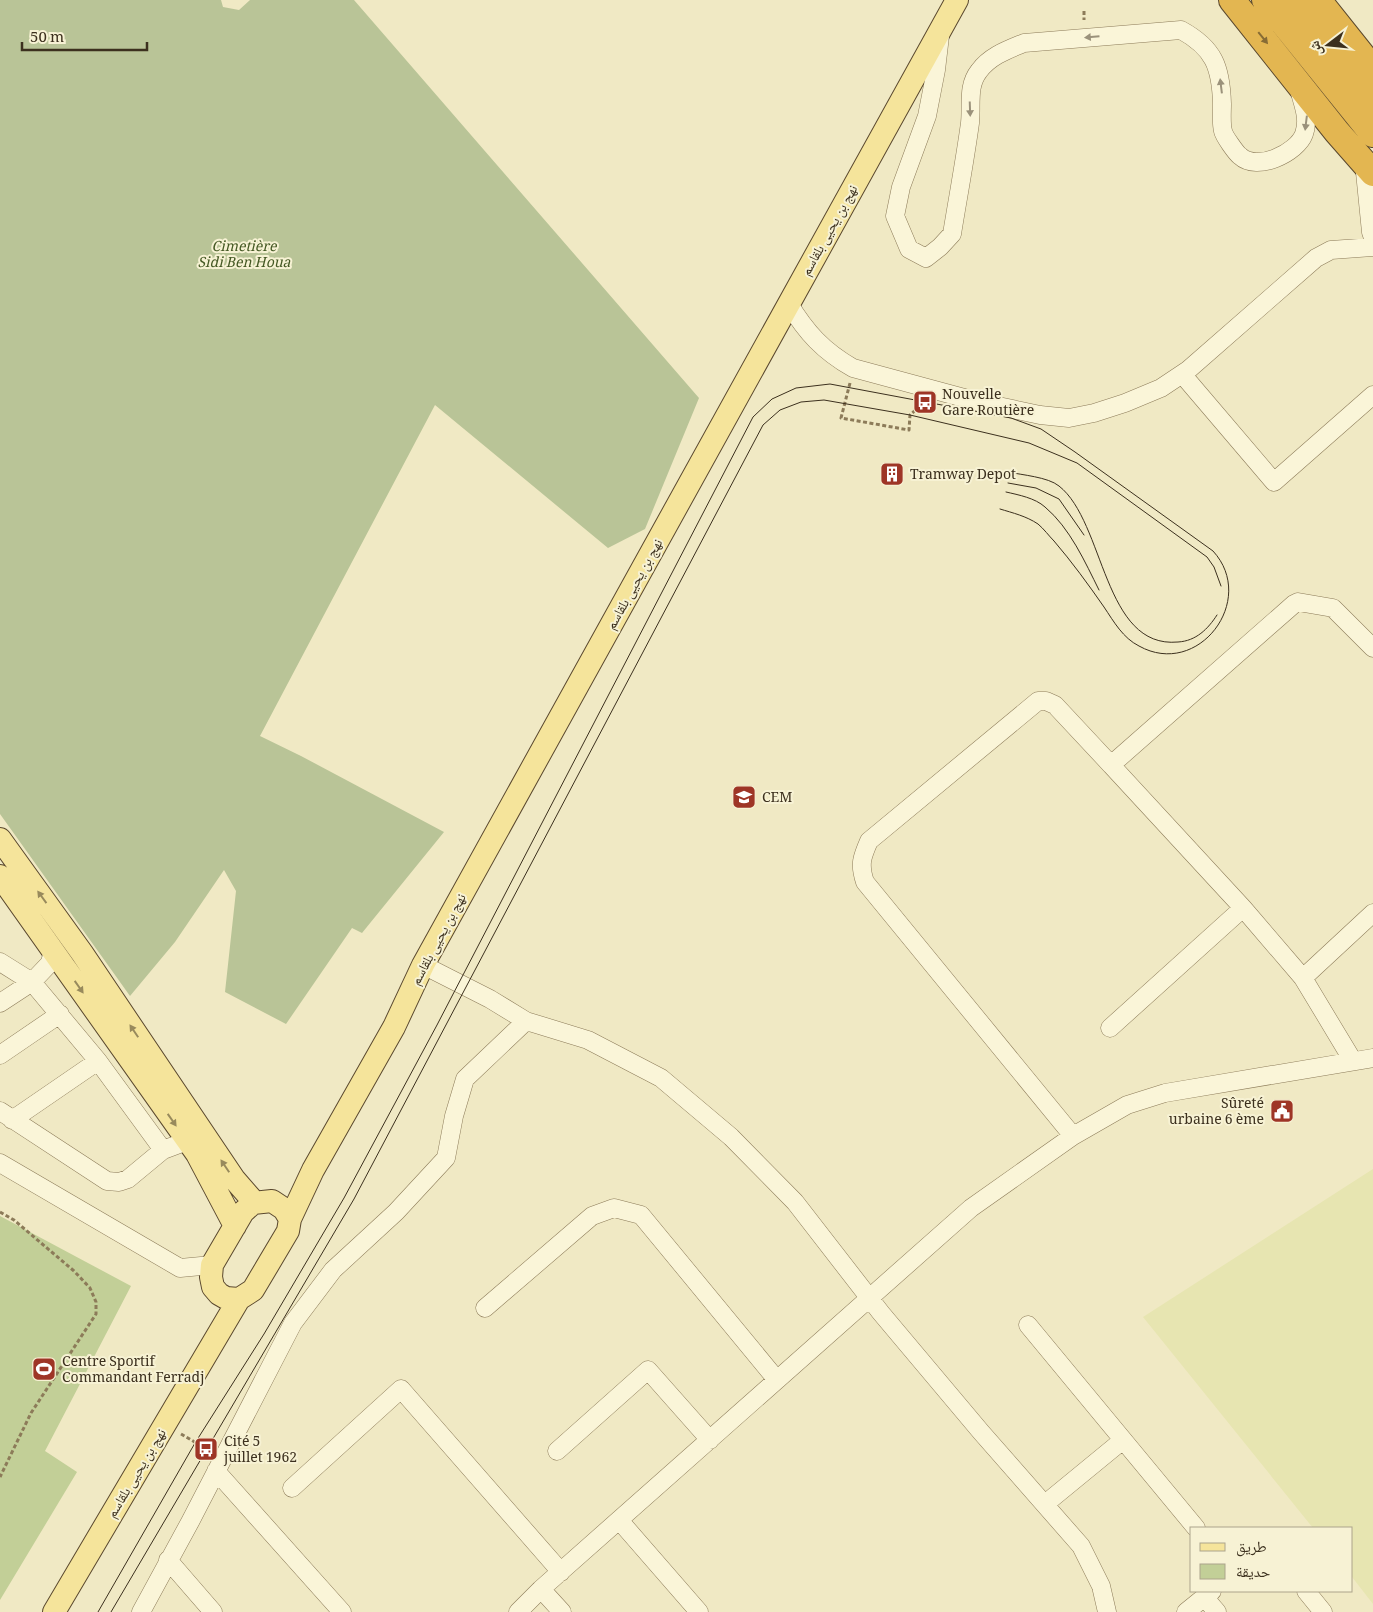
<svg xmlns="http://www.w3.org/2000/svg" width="1373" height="1612" viewBox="0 0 1373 1612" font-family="Georgia,'Noto Naskh Arabic',serif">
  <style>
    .farmland { fill: #e7e5b1 }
    .green { fill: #c2cf97 }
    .cemetery { fill: #b9c497 }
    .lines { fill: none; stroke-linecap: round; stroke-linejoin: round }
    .minor-casing { stroke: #8c7b59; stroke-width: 19 }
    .major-casing { stroke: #5a482e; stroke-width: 24 }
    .highway-casing { stroke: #5a482e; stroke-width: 28 }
    .path { stroke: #8c7b59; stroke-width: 3; stroke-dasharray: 4 2.5; stroke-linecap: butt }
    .minor { stroke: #faf5d8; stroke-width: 18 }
    .major { stroke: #f5e49b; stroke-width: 22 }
    .highway { stroke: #e3b651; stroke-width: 26 }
    .tram { stroke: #3c301e; stroke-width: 1 }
    .oneway { fill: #9b927b }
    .oneway2 { fill: #876c35 }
    .oneway3 { fill: #988a5c }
    .labels { text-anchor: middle; stroke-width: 4; stroke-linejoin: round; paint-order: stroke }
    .street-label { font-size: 14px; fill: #3c301e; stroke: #f7f2d4 }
    .park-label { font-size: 14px; font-style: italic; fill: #455924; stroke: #f7f2d4 }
    .poi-label { font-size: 14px; fill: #3c301e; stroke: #f7f2d4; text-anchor: start }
  </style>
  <rect width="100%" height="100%" fill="#f0e9c4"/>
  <!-- farmland -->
  <path class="farmland" d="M 1373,1169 L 1373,1604 L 1352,1577 L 1352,1528 L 1313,1528 L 1143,1317 Z"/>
  <!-- green -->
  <path class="green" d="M 0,1216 L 131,1286 L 45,1451 L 77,1472 L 0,1600 Z"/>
  <!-- cemetery -->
  <path class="cemetery" d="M 0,0 L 221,0 L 223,7 L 239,10 L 250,0 L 354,0 L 699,398 L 645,529 L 608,548 L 435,405 L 260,736 L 301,756 L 444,832 L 362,933 L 352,928 L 286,1024 L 225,992 L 236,891 L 224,870 L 175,942 L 130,996 L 0,814 Z"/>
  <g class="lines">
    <!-- minor casing -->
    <g class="minor-casing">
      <path id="minor" d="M 940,36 L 936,70 L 927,116 L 901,187 L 895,216 L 909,249 L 926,258 L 940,247 L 952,234 C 958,197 965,160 970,123 C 972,105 967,86 979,71 C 990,56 1007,50 1024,43 L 1181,30 C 1214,48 1221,67 1222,104 C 1222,112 1221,124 1223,131 C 1224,136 1236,153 1240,156 C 1257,172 1297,153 1304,134 C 1309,120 1304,107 1300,93
        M 1364,162 L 1371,232 L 1373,238
        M 789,304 C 806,332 823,351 853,368 L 979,402 L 1040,415 L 1069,418 L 1094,413 L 1125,403 L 1161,388 L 1188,370 L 1316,258 L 1331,250 L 1373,247
        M 1182,374 L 1274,482 L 1373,395
        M 1111,765 L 1243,908 L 1303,978 L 1353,1061
        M 53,950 L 50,963 L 32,982 L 98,1061 L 163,1150 L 187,1141
        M 0,962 L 32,982 L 0,1003
        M 423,965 L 490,999 L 526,1021 L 588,1040 L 661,1078 L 731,1137 L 795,1202 L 881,1313 L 981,1432 L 1081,1546 L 1101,1586 L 1107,1612
        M 1303,978 L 1373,913
        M 1110,1028 L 1243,908
        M 0,1055 L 60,1014
        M 0,1111 L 107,1181 L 119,1182 L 128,1179 L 163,1150
        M 12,1120 L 98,1061
        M 1073,1136 L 865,882 C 859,864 862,857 869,841 L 1038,701 L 1046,701 L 1055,705 L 1111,765 L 1294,604 L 1298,602 L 1333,608 L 1373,648
        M 0,1163 L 180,1268 L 212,1265
        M 485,1308 L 592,1216 L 614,1208 L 641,1215 L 777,1380
        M 1028,1325 L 1196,1528
        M 557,1451 L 648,1370 L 710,1440
        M 216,1471 L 342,1612
        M 292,1488 L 401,1389 L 561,1572
        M 1045,1504 L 1123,1440
        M 619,1520 L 699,1612
        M 168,1560 L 213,1612
        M 541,1589 L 562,1612
        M 1306,1591 L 1323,1612
        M 1204,1597 L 1217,1612
        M 141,1612 L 190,1522 L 293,1323 L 333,1270 L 396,1212 L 446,1158 L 454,1116 L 465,1079 L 526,1021
        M 518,1612 L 541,1589 L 971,1208 L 1073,1136 L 1127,1105 L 1165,1093 L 1373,1058
        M 1186,1612 L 1212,1591"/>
    </g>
    <!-- major casing -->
    <g class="major-casing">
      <path id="major" d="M 0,839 L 82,953 L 234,1179 L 255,1203
        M 0,876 L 197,1154 L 235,1226
        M 290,1219 L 284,1209 L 272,1201 L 253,1203 L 243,1212 L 212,1265 L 211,1277 L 213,1287 L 219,1294 L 226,1298 L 239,1299 L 253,1290 L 288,1231 L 290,1219 L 313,1170 L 394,1027 L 423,965 L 957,0
        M 54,1612 L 239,1299"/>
    </g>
    <!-- highway casing -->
    <g class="highway-casing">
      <path id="highway" d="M 1232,0 L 1337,132 L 1373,173
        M 1265,0 L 1373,134
        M 1292,0 L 1373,101
        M 1318,0 L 1373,69"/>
    </g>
    <!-- path -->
    <path class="path" d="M 1084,11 L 1084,20
      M 850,383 L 841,418 L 909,430 L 910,415 L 922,404
      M 0,1212 L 14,1220 L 74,1271 L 90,1288 L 96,1302 L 96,1314 L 31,1413 L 0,1477
      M 181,1434 L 210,1451"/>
    <!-- minor -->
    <use href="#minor" class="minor"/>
    <!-- major -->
    <use href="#major" class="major"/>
    <!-- highway -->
    <use href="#highway" class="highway"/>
    <!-- tram -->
    <path class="tram" d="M 1008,472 C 1022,475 1048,477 1059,486 C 1105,522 1103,649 1178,642 C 1196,641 1208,629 1217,615
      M 1008,483 L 1036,488 L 1059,499 L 1084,535
      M 1006,492 C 1019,495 1035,498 1045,507 C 1070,528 1085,562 1099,590
      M 98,1612 L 195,1443 L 264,1334 L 344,1198 L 437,1025 L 753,417 L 772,399 L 796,388 L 830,384 L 1011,418 L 1041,429 L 1075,452 L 1213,551 C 1258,600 1198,679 1139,646 C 1123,638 1114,622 1104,607 C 1088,584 1072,562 1054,541 C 1049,536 1044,529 1038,524 C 1026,516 1013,513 1000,509
      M 111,1612 L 354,1199 L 763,425 L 780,410 L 801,402 L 824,400 L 910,415 L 1029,443 L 1077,463 L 1207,557 L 1214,567 L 1221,586"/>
  </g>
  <!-- one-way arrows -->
  <defs><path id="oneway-solid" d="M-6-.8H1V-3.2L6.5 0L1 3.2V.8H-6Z" transform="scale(1.25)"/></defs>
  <g class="oneway">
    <use href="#oneway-solid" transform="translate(1092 37) rotate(175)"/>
    <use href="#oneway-solid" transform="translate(1221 86) rotate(-97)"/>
    <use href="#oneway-solid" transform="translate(970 109) rotate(88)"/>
    <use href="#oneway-solid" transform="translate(1306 123) rotate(97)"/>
  </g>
  <use class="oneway2" href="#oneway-solid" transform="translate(1263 38) rotate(51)"/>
  <g class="oneway3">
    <use href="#oneway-solid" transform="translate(42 897) rotate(-126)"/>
    <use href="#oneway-solid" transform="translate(79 987) rotate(55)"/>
    <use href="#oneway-solid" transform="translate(134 1031) rotate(-124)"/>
    <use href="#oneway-solid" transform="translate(172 1120) rotate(55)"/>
    <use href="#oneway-solid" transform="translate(225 1166) rotate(-124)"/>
  </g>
  <!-- icons -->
  <defs>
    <g id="bus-square" transform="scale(1.25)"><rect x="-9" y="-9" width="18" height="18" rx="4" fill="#9e3526" stroke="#f7f2d4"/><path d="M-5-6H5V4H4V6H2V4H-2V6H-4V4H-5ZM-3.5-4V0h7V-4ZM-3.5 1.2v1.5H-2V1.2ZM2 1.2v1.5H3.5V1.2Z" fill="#fff"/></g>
    <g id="building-square" transform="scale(1.25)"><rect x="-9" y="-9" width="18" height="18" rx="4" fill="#9e3526" stroke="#f7f2d4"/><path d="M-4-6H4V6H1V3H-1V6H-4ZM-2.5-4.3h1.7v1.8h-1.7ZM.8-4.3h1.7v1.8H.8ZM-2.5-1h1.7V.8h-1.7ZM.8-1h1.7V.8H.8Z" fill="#fff"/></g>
    <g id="school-square" transform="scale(1.25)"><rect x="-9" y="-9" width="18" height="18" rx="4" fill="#9e3526" stroke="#f7f2d4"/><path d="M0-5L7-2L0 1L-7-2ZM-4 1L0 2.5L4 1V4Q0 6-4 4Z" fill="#fff"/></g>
    <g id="civic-square" transform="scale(1.25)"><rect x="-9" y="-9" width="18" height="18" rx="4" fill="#9e3526" stroke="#f7f2d4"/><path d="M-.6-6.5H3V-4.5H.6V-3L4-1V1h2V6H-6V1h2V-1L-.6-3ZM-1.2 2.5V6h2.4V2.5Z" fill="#fff"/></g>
    <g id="stadium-square" transform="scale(1.25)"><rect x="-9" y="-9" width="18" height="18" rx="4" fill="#9e3526" stroke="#f7f2d4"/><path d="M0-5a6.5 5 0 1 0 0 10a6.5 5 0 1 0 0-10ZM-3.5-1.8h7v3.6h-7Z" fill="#fff"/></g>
  </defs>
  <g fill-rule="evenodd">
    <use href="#bus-square" x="925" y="402"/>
    <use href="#building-square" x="892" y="474"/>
    <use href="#school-square" x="744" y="797"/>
    <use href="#civic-square" x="1282" y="1111"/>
    <use href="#stadium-square" x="44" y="1369"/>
    <use href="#bus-square" x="206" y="1449"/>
  </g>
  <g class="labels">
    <!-- street labels -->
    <g class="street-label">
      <text transform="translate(829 230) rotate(-61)" y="5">نهج بن يحيى بلقاسم</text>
      <text transform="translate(634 584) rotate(-61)" y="5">نهج بن يحيى بلقاسم</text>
      <text transform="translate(438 939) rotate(-62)" y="5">نهج بن يحيى بلقاسم</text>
      <text transform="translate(136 1473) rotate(-59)" y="5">نهج بن يحيى بلقاسم</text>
    </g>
    <!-- park labels -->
    <g class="park-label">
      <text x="244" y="251">Cimetière<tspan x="244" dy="16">Sidi Ben Houa</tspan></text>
    </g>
    <!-- poi labels -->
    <g class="poi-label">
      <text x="942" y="399">Nouvelle<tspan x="942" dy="16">Gare Routière</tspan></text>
      <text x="910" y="479">Tramway Depot</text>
      <text x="762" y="802">CEM</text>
      <text x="1264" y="1108" text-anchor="end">Sûreté<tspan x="1264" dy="16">urbaine 6 ème</tspan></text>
      <text x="62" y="1366">Centre Sportif<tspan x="62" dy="16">Commandant Ferradj</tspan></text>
      <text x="224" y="1446">Cité 5<tspan x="224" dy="16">juillet 1962</tspan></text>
    </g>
  </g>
  <!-- legend -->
  <rect x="1190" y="1527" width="162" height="65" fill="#f7f2d4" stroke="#aca48b"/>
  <rect x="1200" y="1543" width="25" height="8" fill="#f5e49b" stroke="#aca48b"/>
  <text x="1236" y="1552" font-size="15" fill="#3c301e">طريق</text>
  <rect x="1200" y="1564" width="25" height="15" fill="#c2cf97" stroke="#aca48b"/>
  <text x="1236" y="1577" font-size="15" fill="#3c301e">حديقة</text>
  <!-- north arrow -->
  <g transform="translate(1328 45) rotate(254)" stroke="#f7f2d4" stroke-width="4" paint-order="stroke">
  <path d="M0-4L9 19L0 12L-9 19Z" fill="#3c301e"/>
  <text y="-8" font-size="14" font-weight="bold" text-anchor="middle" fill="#3c301e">ش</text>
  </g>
  <!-- scale -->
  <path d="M22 42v8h125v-8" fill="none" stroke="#3c301e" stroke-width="2.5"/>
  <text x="30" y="42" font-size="15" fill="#3c301e" stroke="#f7f2d4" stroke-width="4" paint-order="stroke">50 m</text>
</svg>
